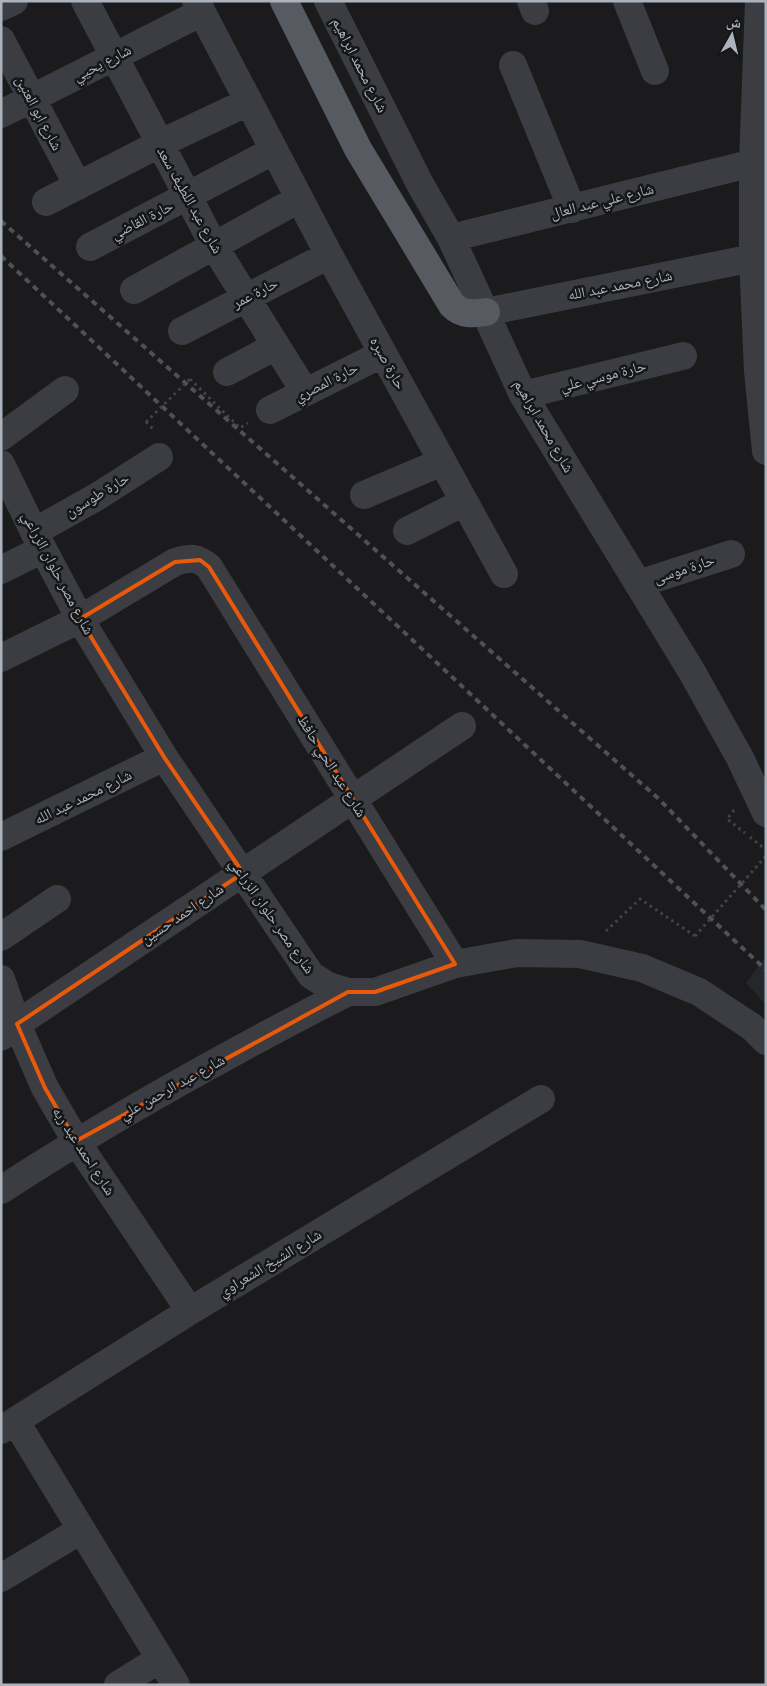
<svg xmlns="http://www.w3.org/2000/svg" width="767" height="1686" viewBox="0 0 767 1686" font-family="Roboto,'Noto Naskh Arabic',sans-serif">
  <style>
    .built { fill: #26272a }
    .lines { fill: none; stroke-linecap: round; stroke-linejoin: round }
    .path { stroke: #414449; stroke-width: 3; stroke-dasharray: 2.5 4; stroke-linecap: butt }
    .minor { stroke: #3b3d42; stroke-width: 28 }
    .major { stroke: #575b61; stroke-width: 28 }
    .rail { stroke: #4e5257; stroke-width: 4; stroke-dasharray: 6 5; stroke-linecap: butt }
    .path-bridge { stroke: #414449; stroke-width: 3; stroke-dasharray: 2.5 4; stroke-linecap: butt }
    .marked { fill: none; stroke: #e8590c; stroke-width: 4; stroke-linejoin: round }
    .labels { text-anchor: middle; stroke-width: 5; stroke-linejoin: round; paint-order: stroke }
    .street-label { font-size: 15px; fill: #adb3bd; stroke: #151618 }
  </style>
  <rect width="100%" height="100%" fill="#1b1b1d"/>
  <!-- built -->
  <path class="built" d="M 766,956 L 766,1005 L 746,983 Z"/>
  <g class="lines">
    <!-- path -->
    <path class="path" d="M 190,379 L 240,428 L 248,423
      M 146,422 L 155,431
      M 734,810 L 727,819 L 745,833
      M 750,837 L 766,850
      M 606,931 L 640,899 L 695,936"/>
    <!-- minor -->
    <path class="minor" d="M 85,1 L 214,246 L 305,392
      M 196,1 L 329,255 L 504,574
      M 328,1 L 420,184 L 451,238 L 523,395 L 692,672 L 740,758 L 766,813
      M 531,1 L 535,11
      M 627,1 L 655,71
      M 759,1 L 753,163 L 753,258 L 758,371 L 766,451
      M 1,7 L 14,1
      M 1,40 L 78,186
      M 513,65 L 572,209
      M 1,114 L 202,12
      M 46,202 L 159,144 L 248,102
      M 451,238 L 753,163
      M 90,247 L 273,151
      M 134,290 L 299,199
      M 486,312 L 753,258
      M 182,331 L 329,255
      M 227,372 L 276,346
      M 523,395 L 683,356
      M 270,410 L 382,354
      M 1,437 L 65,390
      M 1,464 L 34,532 L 80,619 L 164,757 L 311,975 L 328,986 L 348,992 L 375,992 L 455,964 L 517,953 L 580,954 L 642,968 L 699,992 L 752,1027 L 766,1041
      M 364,495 L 442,462
      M 407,531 L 464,502
      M 34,532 L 98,496 L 159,457
      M 1,570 L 43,549
      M 638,584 L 731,554
      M 1,658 L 80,619 L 175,562 C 190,558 196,556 209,567 L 455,964
      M 1,837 L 164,757
      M 1,937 L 57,899
      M 1,979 L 17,1024 L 45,1088 L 76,1141 L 190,1311
      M 1,1037 L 17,1024 L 462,726
      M 1,1190 C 113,1117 229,1053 348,992
      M 16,1422 L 176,1685
      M 1,1430 L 190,1311 L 541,1099
      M 1,1578 L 81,1530
      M 118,1685 L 160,1659"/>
    <!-- major -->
    <path class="major" d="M 284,1 L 358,149 L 452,305 C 462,315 473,314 486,312"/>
    <!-- rail -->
    <path class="rail" d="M 1,221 L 659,799 L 766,910
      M 1,256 L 766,970"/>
    <!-- path-bridge -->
    <path class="path-bridge" d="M 146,422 L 190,379
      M 695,936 L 766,856"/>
  </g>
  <!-- marked area -->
  <path class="marked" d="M 200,560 L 209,567 L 455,964 L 375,992 L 348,992 L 76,1141 L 45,1088 L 17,1024 L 243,873 L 164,757 L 80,619 L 175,562 Z"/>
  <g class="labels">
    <!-- street labels -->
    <g class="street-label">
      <text transform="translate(102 63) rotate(-27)" y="5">شارع يحيي</text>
      <text transform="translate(360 65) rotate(63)" y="5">شارع محمد ابراهيم</text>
      <text transform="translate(39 113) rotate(62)" y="5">شارع ابو العنين</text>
      <text transform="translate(190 200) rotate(61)" y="5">شارع عبد اللطيف سعد</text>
      <text transform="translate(602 201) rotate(-14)" y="5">شارع علي عبد العال</text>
      <text transform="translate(142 220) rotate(-27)" y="5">حارة القاضي</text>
      <text transform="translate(620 285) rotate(-11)" y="5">شارع محمد عبد الله</text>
      <text transform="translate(255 293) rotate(-27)" y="5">حارة عمر</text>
      <text transform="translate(388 363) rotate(61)" y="5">حارة صبره</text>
      <text transform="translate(603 376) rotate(-14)" y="5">حارة موسي علي</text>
      <text transform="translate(326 382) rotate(-27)" y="5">حارة المصري</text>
      <text transform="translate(544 426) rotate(60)" y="5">شارع محمد ابراهيم</text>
      <text transform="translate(97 495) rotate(-31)" y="5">حارة طوسون</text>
      <text transform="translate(684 569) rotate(-18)" y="5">حارة موسى</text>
      <text transform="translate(58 573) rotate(62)" y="5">شارع مصر حلوان الزراعي</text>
      <text transform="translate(332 766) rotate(58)" y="5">شارع عبد الحي حافظ</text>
      <text transform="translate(83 797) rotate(-26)" y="5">شارع محمد عبد الله</text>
      <text transform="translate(182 914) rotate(-34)" y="5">شارع احمد حسين</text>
      <text transform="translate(272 916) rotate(55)" y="5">شارع مصر حلوان الزراعي</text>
      <text transform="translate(172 1087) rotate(-29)" y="5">شارع عبد الرحمن علي</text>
      <text transform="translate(84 1151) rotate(57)" y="5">شارع احمد عبد ربه</text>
      <text transform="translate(270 1263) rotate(-31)" y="5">شارع الشيخ الشعراوي</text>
    </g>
  </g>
  <!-- border -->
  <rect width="767" height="1686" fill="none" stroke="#adb3bd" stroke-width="5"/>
  <!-- north arrow -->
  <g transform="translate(732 35) rotate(8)" stroke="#151618" stroke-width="4" paint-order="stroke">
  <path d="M0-4L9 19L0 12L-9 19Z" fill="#adb3bd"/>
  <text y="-8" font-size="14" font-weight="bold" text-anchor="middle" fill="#adb3bd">ش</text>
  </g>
</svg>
